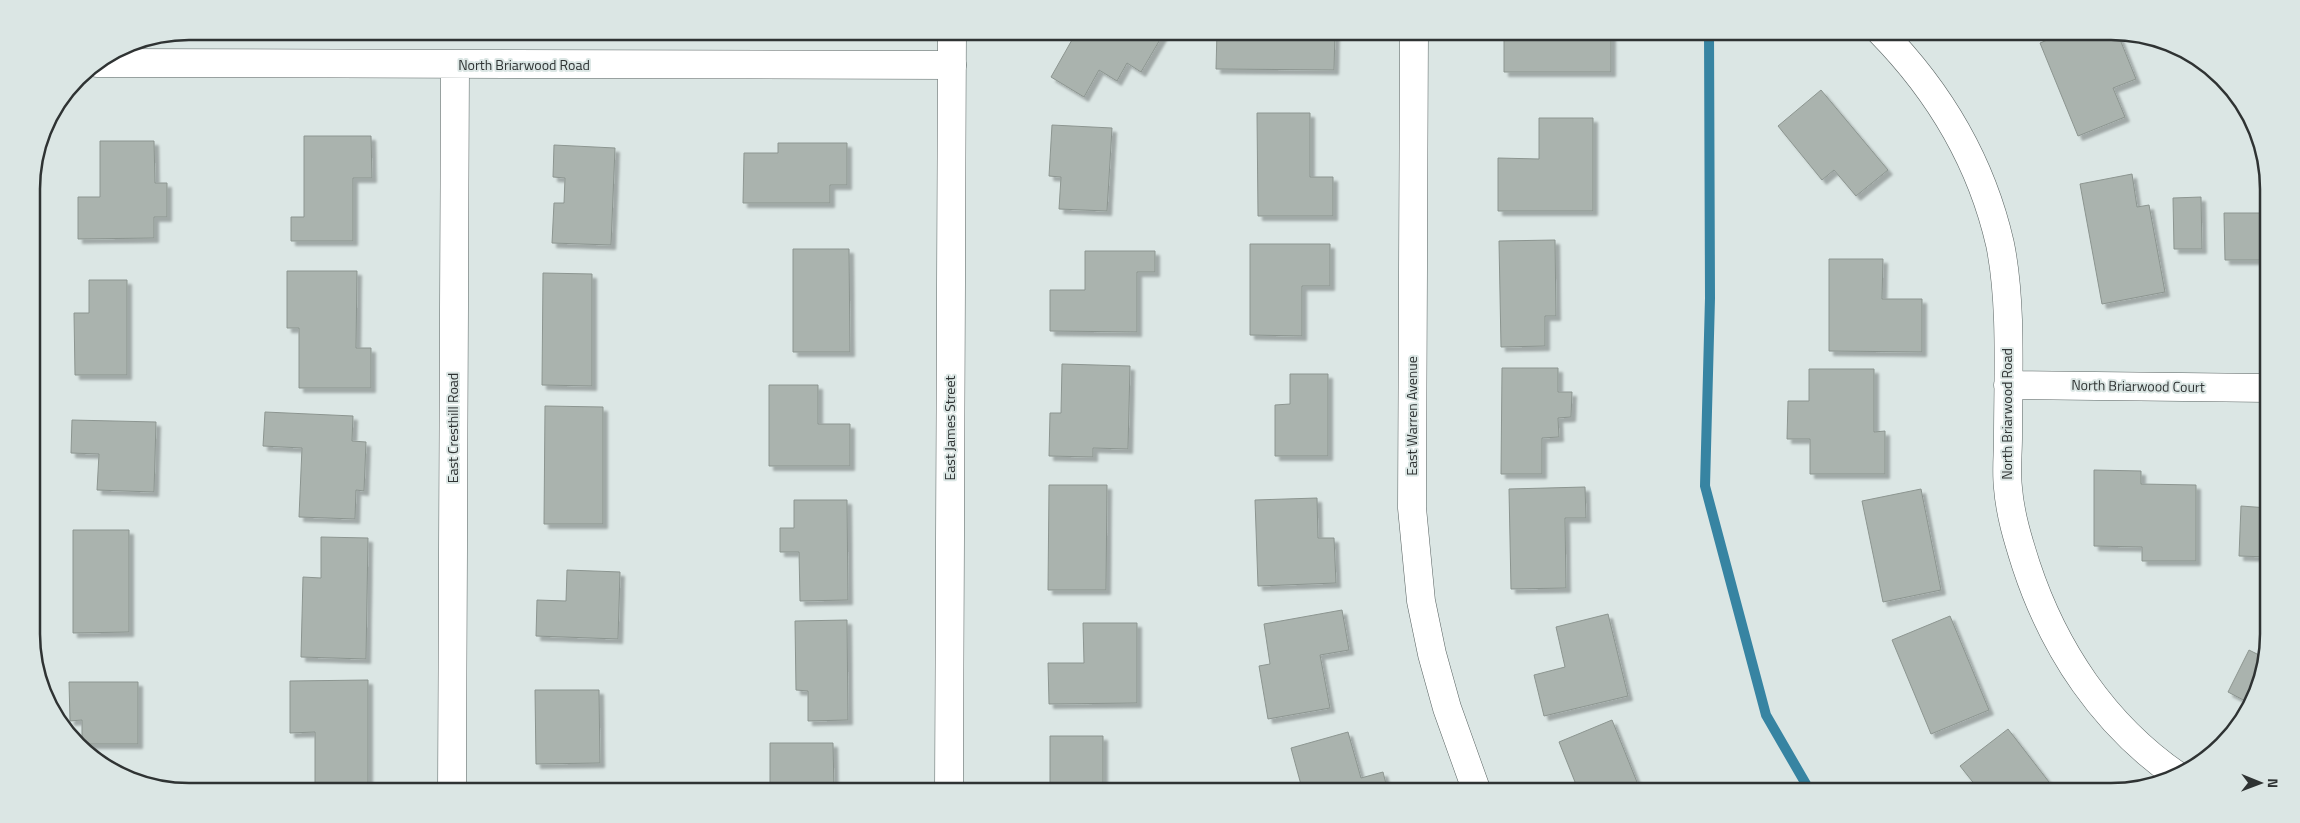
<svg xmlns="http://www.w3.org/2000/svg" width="2300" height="823" viewBox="0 0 2300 823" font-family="'Titillium Web',sans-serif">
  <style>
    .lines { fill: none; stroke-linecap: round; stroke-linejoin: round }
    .stream { stroke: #3784a2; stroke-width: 10 }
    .building { fill: #aab3ae; stroke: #8c9590; filter: url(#shadow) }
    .street-casing { stroke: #596362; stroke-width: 29 }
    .secondary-casing { stroke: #596362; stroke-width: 29 }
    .street { stroke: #fff; stroke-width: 28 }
    .secondary { stroke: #fff; stroke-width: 28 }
    .labels { text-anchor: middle; stroke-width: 4; stroke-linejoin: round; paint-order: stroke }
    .street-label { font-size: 14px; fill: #2f3333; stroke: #dbe6e4 }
    .rim { fill: none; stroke: #2f3333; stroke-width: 2.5 }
  </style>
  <defs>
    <filter id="shadow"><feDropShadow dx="4.5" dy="4.5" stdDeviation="1" flood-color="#0004"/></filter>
  </defs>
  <rect width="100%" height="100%" fill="#dbe6e4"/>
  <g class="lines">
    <!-- stream -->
    <path class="stream" d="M 1709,31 L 1710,298 L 1705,486 L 1766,715 L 1810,791"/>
  </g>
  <!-- building -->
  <path class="building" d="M 1077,31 L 1165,31 L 1141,72 L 1127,63 L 1117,81 L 1099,70 L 1084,97 L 1051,77 Z
    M 1217,31 L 1335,31 L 1334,70 L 1216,69 Z
    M 1504,31 L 1611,31 L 1611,72 L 1504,72 Z
    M 2069,31 L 2117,32 L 2136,79 L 2113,88 L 2125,117 L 2078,136 L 2040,43 Z
    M 1821,90 L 1888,170 L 1856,196 L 1834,170 L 1822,180 L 1778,126 Z
    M 1257,113 L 1310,113 L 1310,177 L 1333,177 L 1333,216 L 1258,216 Z
    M 1539,118 L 1593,118 L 1593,211 L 1498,211 L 1498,158 L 1539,159 Z
    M 1052,125 L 1112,128 L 1107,211 L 1059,209 L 1061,177 L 1049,176 Z
    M 304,136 L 371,136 L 372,178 L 353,178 L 353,241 L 291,241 L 291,217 L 304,217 Z
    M 100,141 L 154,141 L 155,183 L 167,183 L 167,217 L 154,217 L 154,238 L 78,239 L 78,197 L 100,197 Z
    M 778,143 L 847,143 L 847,185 L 830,185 L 830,203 L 743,203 L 744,153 L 778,153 Z
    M 554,145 L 615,148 L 611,245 L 552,243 L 554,203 L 564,203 L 565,178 L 553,177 Z
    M 2132,174 L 2137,207 L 2149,205 L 2165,292 L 2102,304 L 2080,184 Z
    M 2201,197 L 2202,249 L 2174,249 L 2173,198 Z
    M 2224,213 L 2267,213 L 2268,297 L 2266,260 L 2225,260 Z
    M 1555,240 L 1556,316 L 1545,316 L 1545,346 L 1501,347 L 1499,241 Z
    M 1250,244 L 1330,244 L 1330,286 L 1302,286 L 1302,336 L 1250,335 Z
    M 793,249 L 849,249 L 850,352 L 793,352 Z
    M 1085,251 L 1155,251 L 1155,272 L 1137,272 L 1137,332 L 1050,331 L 1050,290 L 1085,290 Z
    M 1829,259 L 1883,259 L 1882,299 L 1922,299 L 1922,352 L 1829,351 Z
    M 287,271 L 357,271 L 356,348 L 371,348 L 371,388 L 299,388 L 299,328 L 287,328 Z
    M 543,273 L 592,274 L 592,386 L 542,385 Z
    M 89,280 L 127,280 L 127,375 L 75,375 L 74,313 L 89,313 Z
    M 1062,364 L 1130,366 L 1128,449 L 1093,448 L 1093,457 L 1049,456 L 1050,413 L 1061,413 Z
    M 1502,368 L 1558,368 L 1558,392 L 1572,392 L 1571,417 L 1558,418 L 1559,437 L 1542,438 L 1542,474 L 1501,474 Z
    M 1809,369 L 1874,369 L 1874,432 L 1885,431 L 1885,474 L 1810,474 L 1810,439 L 1787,439 L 1788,401 L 1809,401 Z
    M 1290,374 L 1328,374 L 1328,456 L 1275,456 L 1275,405 L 1290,404 Z
    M 769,385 L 818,385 L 818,424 L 850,424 L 850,466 L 769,466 Z
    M 545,406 L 603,407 L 603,524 L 544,524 Z
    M 265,412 L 353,416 L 352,441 L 366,442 L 364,491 L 356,490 L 355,519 L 299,517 L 302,448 L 263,446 Z
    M 72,420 L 156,422 L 154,492 L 97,490 L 99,454 L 71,453 Z
    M 2094,470 L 2141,471 L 2141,484 L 2196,485 L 2196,561 L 2142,561 L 2142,547 L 2094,546 Z
    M 1049,485 L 1107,485 L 1106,590 L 1048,590 Z
    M 1585,487 L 1586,518 L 1565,518 L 1566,588 L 1511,589 L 1509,489 Z
    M 1921,489 L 1941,590 L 1883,602 L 1862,501 Z
    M 1317,498 L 1318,538 L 1334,538 L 1336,583 L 1258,586 L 1255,500 Z
    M 794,500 L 847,500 L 848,600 L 800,601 L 799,552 L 780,552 L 780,528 L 794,528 Z
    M 2241,506 L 2268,508 L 2269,557 L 2239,556 Z
    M 73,530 L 129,530 L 129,632 L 73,633 Z
    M 321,537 L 368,538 L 366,659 L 301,657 L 303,577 L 321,578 Z
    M 567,570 L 620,572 L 618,639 L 536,636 L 537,600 L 566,601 Z
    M 1342,610 L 1349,650 L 1320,655 L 1330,708 L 1268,719 L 1259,666 L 1270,664 L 1264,624 Z
    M 1608,614 L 1628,696 L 1544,716 L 1534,675 L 1565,667 L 1556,627 Z
    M 1950,616 L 1989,710 L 1931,734 L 1892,640 Z
    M 847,620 L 848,720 L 808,721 L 808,691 L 796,690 L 795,621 Z
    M 1083,623 L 1137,623 L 1137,703 L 1049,704 L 1048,663 L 1084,663 Z
    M 2249,650 L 2265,658 L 2260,685 L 2251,704 L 2228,692 Z
    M 368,680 L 368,792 L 315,792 L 315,732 L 290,733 L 290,681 Z
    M 69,682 L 138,682 L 138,744 L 82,744 L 82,720 L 70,721 Z
    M 535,690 L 599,690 L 600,763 L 536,764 Z
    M 1612,720 L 1641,792 L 1579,792 L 1559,742 Z
    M 2008,729 L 2056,791 L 1980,791 L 1960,766 Z
    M 1348,732 L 1361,778 L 1383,772 L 1388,792 L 1303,792 L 1291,748 Z
    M 1050,736 L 1103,736 L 1103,792 L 1050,792 Z
    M 770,743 L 833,743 L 834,791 L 849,792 L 770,792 Z"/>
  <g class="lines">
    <!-- street casing -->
    <g class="street-casing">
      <path id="street" d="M 1414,31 L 1412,508 L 1421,601 L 1432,654 L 1447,708 L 1477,792
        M 1880,31 C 1939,91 1981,161 2000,244 C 2012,302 2008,377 2008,437 C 2008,454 2006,471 2008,488 C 2010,514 2018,540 2026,565 C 2054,650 2104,725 2178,776
        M 97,63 L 952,65
        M 2008,385 L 2268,388
        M 452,792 L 455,65"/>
    </g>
    <!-- secondary casing -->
    <g class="secondary-casing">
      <path id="secondary" d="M 949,792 L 952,31"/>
    </g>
    <!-- street -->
    <use href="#street" class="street"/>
    <!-- secondary -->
    <use href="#secondary" class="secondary"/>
  </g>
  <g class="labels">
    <!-- street labels -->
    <g class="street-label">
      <text x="524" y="70">North Briarwood Road</text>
      <text transform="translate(2138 386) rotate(1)" y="5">North Briarwood Court</text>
      <text transform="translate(2007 414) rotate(-90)" y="5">North Briarwood Road</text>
      <text transform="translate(1412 416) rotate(-90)" y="5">East Warren Avenue</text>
      <text transform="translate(453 428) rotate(-90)" y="5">East Cresthill Road</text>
      <text transform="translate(950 428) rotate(-90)" y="5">East James Street</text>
    </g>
  </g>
  <!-- crop -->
  <path d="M0 0H2300V823H0ZM189 40H2111A149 149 0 0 1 2260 189V634A149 149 0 0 1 2111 783H189A149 149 0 0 1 40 634V189A149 149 0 0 1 189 40Z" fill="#dbe6e4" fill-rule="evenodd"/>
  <path class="rim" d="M189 40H2111A149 149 0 0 1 2260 189V634A149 149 0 0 1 2111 783H189A149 149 0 0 1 40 634V189A149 149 0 0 1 189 40Z"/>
  <!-- north arrow -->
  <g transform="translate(2260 783) rotate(91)" stroke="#dbe6e4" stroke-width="4" paint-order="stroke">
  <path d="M0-4L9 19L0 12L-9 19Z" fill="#2f3333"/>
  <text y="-8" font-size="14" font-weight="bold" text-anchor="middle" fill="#2f3333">N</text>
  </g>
</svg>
